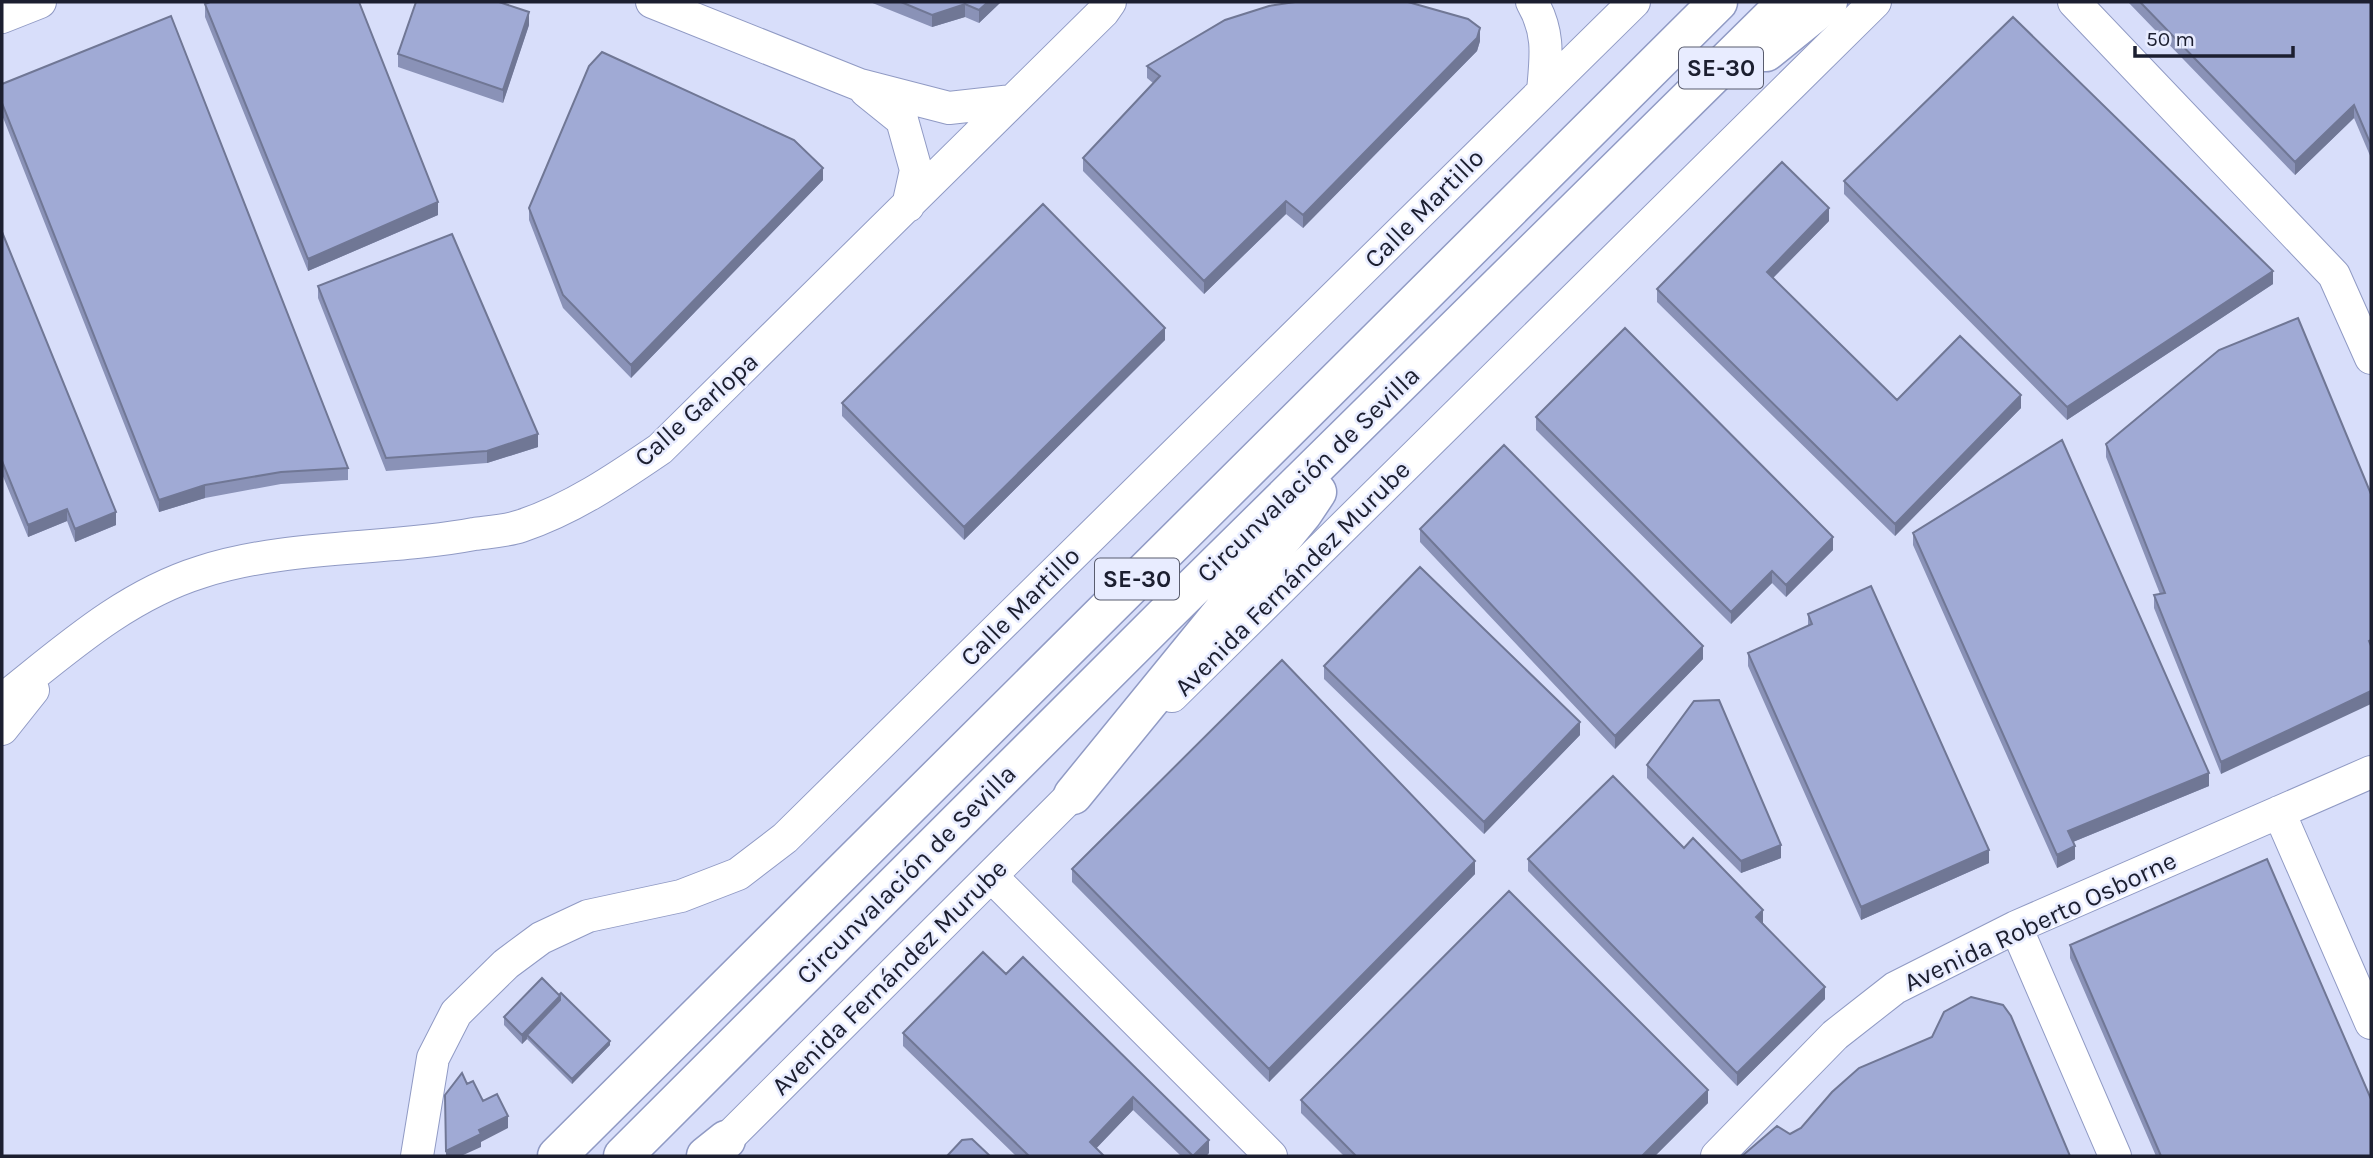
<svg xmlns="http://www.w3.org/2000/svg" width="2373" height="1158" viewBox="0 0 2373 1158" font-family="Karla,sans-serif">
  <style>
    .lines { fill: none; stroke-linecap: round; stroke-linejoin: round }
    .minor-casing { stroke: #909ac4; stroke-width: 34 }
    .highway-casing { stroke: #909ac4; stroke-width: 41 }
    .minor { stroke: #fff; stroke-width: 32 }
    .highway { stroke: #fff; stroke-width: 38 }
    .wall { fill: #8a92b7 }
    .shaded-wall { fill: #707795 }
    .building { fill: #a0aad5; stroke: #707795; stroke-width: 2 }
    .labels { text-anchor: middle; stroke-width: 5; stroke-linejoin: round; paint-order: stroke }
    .shield { fill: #e8ecff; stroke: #595c6e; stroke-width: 2 }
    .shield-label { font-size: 24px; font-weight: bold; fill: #1c1f30 }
    .street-label { font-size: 26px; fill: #1c1f30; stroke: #e8ecff }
  </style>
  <rect width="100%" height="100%" fill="#d8defa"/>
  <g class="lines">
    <!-- minor casing -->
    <g class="minor-casing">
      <path id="minor" d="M 652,2 L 860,85 L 949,108 L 1012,101
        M 1532,2 C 1550,33 1546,57 1543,91
        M 2074,2 L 2334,275 L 2371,358
        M 2,17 L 40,2
        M 866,91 L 902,120 L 916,170 L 908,206
        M 1172,696 L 1875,2
        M 2,700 C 64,651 124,596 201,572 C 287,544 385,551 474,534 C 489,532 506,531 521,526 C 572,509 616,479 660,449 L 1103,12 L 1110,2
        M 2,729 L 33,690
        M 2279,812 L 2371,1023
        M 991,876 L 1271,1156
        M 2016,927 L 2115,1156
        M 417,1156 L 433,1058 L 456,1013 L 506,964 L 541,938 L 588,916 L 681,896 L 738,874 L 785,838 L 1634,2
        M 710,1156 L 1088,779
        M 1717,1156 L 1835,1035 L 1895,988 L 2016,927 L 2371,772"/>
    </g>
    <!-- highway casing -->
    <g class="highway-casing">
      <path id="highway" d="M 1766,52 L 1828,2
        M 1073,795 L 1303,513 L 1317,492
        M 557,1156 L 1718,2
        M 623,1156 L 1163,617 L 1787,2
        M 706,1156 L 726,1140"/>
    </g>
    <!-- minor -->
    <use href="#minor" class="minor"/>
    <!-- highway -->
    <use href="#highway" class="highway"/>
  </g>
  <!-- wall -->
  <path class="wall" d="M 870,2 L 1001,2 L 979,23 L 965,17 L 932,27 Z
    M 2128,2 L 2371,2 L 2371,158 L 2354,118 L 2295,175 Z
    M 205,4 L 438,215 L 308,271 L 205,17 Z
    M 529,25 L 503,103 L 398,67 L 398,54 Z
    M 1480,41 L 1477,51 L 1303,228 L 1286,214 L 1204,294 L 1083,171 L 1083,158 L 1153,83 L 1147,78 L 1147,66 Z
    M 2,84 L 348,468 L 348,480 L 281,484 L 205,498 L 159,512 L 2,115 Z
    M 823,180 L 631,378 L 563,308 L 529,220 L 529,208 Z
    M 1844,181 L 2273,284 L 2067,420 L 1844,194 Z
    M 1829,221 L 1773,278 L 1897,400 L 2021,408 L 1895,536 L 1657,302 L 1657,289 Z
    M 2,232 L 116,525 L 75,542 L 67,521 L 28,537 L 2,474 Z
    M 318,286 L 538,447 L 487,463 L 386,471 L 318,298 Z
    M 1165,340 L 964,540 L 842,416 L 842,403 Z
    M 1536,417 L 1833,550 L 1786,597 L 1772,583 L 1731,624 L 1536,430 Z
    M 2106,444 L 2371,494 L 2221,774 L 2154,608 L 2154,595 L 2160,594 L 2106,457 Z
    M 1420,529 L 1703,659 L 1615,749 L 1420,542 Z
    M 1913,533 L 2209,786 L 2073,842 L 2075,859 L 2057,868 L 1913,545 Z
    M 1808,614 L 1989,863 L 1861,920 L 1748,666 L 1748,653 L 1808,626 Z
    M 1324,666 L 1580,735 L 1484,834 L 1324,679 Z
    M 1647,765 L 1781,858 L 1741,873 L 1647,778 Z
    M 1684,848 L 1763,923 L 1825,999 L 1737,1086 L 1528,871 L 1528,859 Z
    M 1072,869 L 1475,874 L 1269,1082 L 1072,882 Z
    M 2070,945 L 2371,1156 L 2156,1156 L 2070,958 Z
    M 1006,974 L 1209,1153 L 1206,1156 L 1181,1156 L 1133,1110 L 1096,1148 L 1104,1156 L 1016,1156 L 903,1046 L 903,1033 Z
    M 504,1017 L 610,1045 L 572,1084 L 527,1039 L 522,1044 L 504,1025 Z
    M 1301,1100 L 1708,1103 L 1655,1156 L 1344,1156 L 1301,1113 Z"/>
  <!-- shaded-wall -->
  <path class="shaded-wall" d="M 988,2 L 1001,2 L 979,23 L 979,10 Z
    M 965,4 L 965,17 L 932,27 L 932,15 Z
    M 529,12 L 529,25 L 503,103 L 503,90 Z
    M 1480,28 L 1480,41 L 1477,51 L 1303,228 L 1303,215 Z
    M 2354,105 L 2354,118 L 2295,175 L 2295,162 Z
    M 823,168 L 823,180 L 631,378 L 631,365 Z
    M 1286,201 L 1286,214 L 1204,294 L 1204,281 Z
    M 438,202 L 438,215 L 308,271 L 308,259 Z
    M 1829,208 L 1829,221 L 1767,284 L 1767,272 Z
    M 2273,271 L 2273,284 L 2067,420 L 2067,407 Z
    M 1165,328 L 1165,340 L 964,540 L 964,527 Z
    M 2021,395 L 2021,408 L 1895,536 L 1895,524 Z
    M 538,434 L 538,447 L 487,463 L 487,451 Z
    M 205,485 L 205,498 L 159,512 L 159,500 Z
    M 67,509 L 67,521 L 28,537 L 28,525 Z
    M 116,512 L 116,525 L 75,542 L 75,529 Z
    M 1833,537 L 1833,550 L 1786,597 L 1786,585 Z
    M 1772,571 L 1772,583 L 1731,624 L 1731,612 Z
    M 3,582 L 3,595 L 2,595 L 2,583 Z
    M 1703,646 L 1703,659 L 1615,749 L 1615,736 Z
    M 2371,691 L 2371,704 L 2221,774 L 2221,762 Z
    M 1580,722 L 1580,735 L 1484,834 L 1484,822 Z
    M 2209,773 L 2209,786 L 2068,844 L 2068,831 Z
    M 1781,845 L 1781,858 L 1741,873 L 1741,861 Z
    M 2075,846 L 2075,859 L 2057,868 L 2057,855 Z
    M 1989,850 L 1989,863 L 1861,920 L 1861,907 Z
    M 1475,861 L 1475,874 L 1269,1082 L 1269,1069 Z
    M 1763,910 L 1763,923 L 1756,929 L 1756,917 Z
    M 1825,987 L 1825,999 L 1737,1086 L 1737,1073 Z
    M 560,996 L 560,1005 L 527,1035 L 527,1039 L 522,1044 L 522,1035 Z
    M 610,1041 L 610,1045 L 572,1084 L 572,1079 Z
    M 1708,1090 L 1708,1103 L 1655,1156 L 1642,1156 Z
    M 1133,1097 L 1133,1110 L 1090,1155 L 1090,1142 Z
    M 508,1116 L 508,1128 L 481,1142 L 481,1147 L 461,1156 L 446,1156 L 446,1151 L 479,1130 Z
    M 1209,1140 L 1209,1153 L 1206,1156 L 1193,1156 Z"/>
  <!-- building -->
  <path class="building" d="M 210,2 L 359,2 L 438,202 L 308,259 L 205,4 Z
    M 416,2 L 499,2 L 529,12 L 503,90 L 398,54 Z
    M 901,2 L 988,2 L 979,10 L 965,4 L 932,15 Z
    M 1295,2 L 1408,2 L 1468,19 L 1480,28 L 1477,38 L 1303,215 L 1286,201 L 1204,281 L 1083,158 L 1160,76 L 1147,66 L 1225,20 L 1269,6 Z
    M 2140,2 L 2371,2 L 2371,145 L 2354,105 L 2295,162 Z
    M 171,16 L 348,468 L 281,472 L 205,485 L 159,500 L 2,103 L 2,84 Z
    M 2013,17 L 2273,271 L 2067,407 L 1844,181 Z
    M 602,52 L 794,140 L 823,168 L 631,365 L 563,295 L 529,208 L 589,66 Z
    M 1782,162 L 1829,208 L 1767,272 L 1897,400 L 1960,336 L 2021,395 L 1895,524 L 1657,289 Z
    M 1043,204 L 1165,328 L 964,527 L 842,403 Z
    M 2,232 L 116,512 L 75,529 L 67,509 L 28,525 L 2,461 Z
    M 452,234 L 538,434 L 487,451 L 386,458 L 318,286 Z
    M 2298,318 L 2371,494 L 2371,640 L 2369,641 L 2371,646 L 2371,691 L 2221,762 L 2154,595 L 2165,593 L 2106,444 L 2219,350 Z
    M 1625,328 L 1833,537 L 1786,585 L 1772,571 L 1731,612 L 1536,417 Z
    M 2062,440 L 2209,773 L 2068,831 L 2075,846 L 2057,855 L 1913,533 Z
    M 1504,445 L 1703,646 L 1615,736 L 1420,529 Z
    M 1420,567 L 1580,722 L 1484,822 L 1324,666 Z
    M 1871,586 L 1989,850 L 1861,907 L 1748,653 L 1812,624 L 1808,614 Z
    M 1282,660 L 1475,861 L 1269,1069 L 1072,869 Z
    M 1719,700 L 1781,845 L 1741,861 L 1647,765 L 1694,701 Z
    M 1613,776 L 1684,848 L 1693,838 L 1763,910 L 1756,917 L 1825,987 L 1737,1073 L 1528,859 Z
    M 2267,859 L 2371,1099 L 2371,1156 L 2161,1156 L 2070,945 Z
    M 1509,891 L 1708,1090 L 1642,1156 L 1356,1156 L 1301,1100 Z
    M 983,952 L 1006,974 L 1023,957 L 1209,1140 L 1193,1156 L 1133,1097 L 1090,1142 L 1104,1156 L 1029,1156 L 903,1033 Z
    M 542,978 L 560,996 L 522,1035 L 504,1017 Z
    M 561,993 L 610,1041 L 572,1079 L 527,1035 L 560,1000 L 560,996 L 559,995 Z
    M 1971,997 L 2003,1005 L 2011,1016 L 2070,1156 L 1742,1156 L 1777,1126 L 1790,1134 L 1801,1128 L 1832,1092 L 1859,1068 L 1932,1037 L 1944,1012 Z
    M 462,1073 L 467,1084 L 473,1081 L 483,1101 L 497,1094 L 508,1116 L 479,1130 L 481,1134 L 446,1151 L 445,1095 Z
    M 972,1139 L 990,1156 L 947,1156 L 962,1140 Z"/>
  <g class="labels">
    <!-- shield labels -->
    <g class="shield">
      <rect x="1679" y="47.5" width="84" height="41" rx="5"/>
      <rect x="1095" y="558.5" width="84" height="41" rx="5"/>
    </g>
    <g class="shield-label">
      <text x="1721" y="76">SE-30</text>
      <text x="1137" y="587">SE-30</text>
    </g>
    <!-- street labels -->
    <g class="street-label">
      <text transform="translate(1424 208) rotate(-45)" y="9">Calle Martillo</text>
      <text transform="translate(696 409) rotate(-42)" y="9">Calle Garlopa</text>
      <text transform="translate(1308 474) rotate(-44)" y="9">Circunvalación de Sevilla</text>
      <text transform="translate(1292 578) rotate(-45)" y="9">Avenida Fernández Murube</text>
      <text transform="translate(1020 606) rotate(-45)" y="9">Calle Martillo</text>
      <text transform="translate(906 874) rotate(-45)" y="9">Circunvalación de Sevilla</text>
      <text transform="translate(2040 921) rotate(-25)" y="9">Avenida Roberto Osborne</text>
      <text transform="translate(889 977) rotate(-45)" y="9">Avenida Fernández Murube</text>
    </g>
  </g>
  <!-- border -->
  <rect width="2373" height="1158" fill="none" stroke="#1c1f30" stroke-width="7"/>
  <!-- scale -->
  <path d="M2135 46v10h158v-10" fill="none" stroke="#1c1f30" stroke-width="3.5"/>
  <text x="2146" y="46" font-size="21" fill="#1c1f30" stroke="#e8ecff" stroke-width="5" paint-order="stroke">50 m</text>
</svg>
